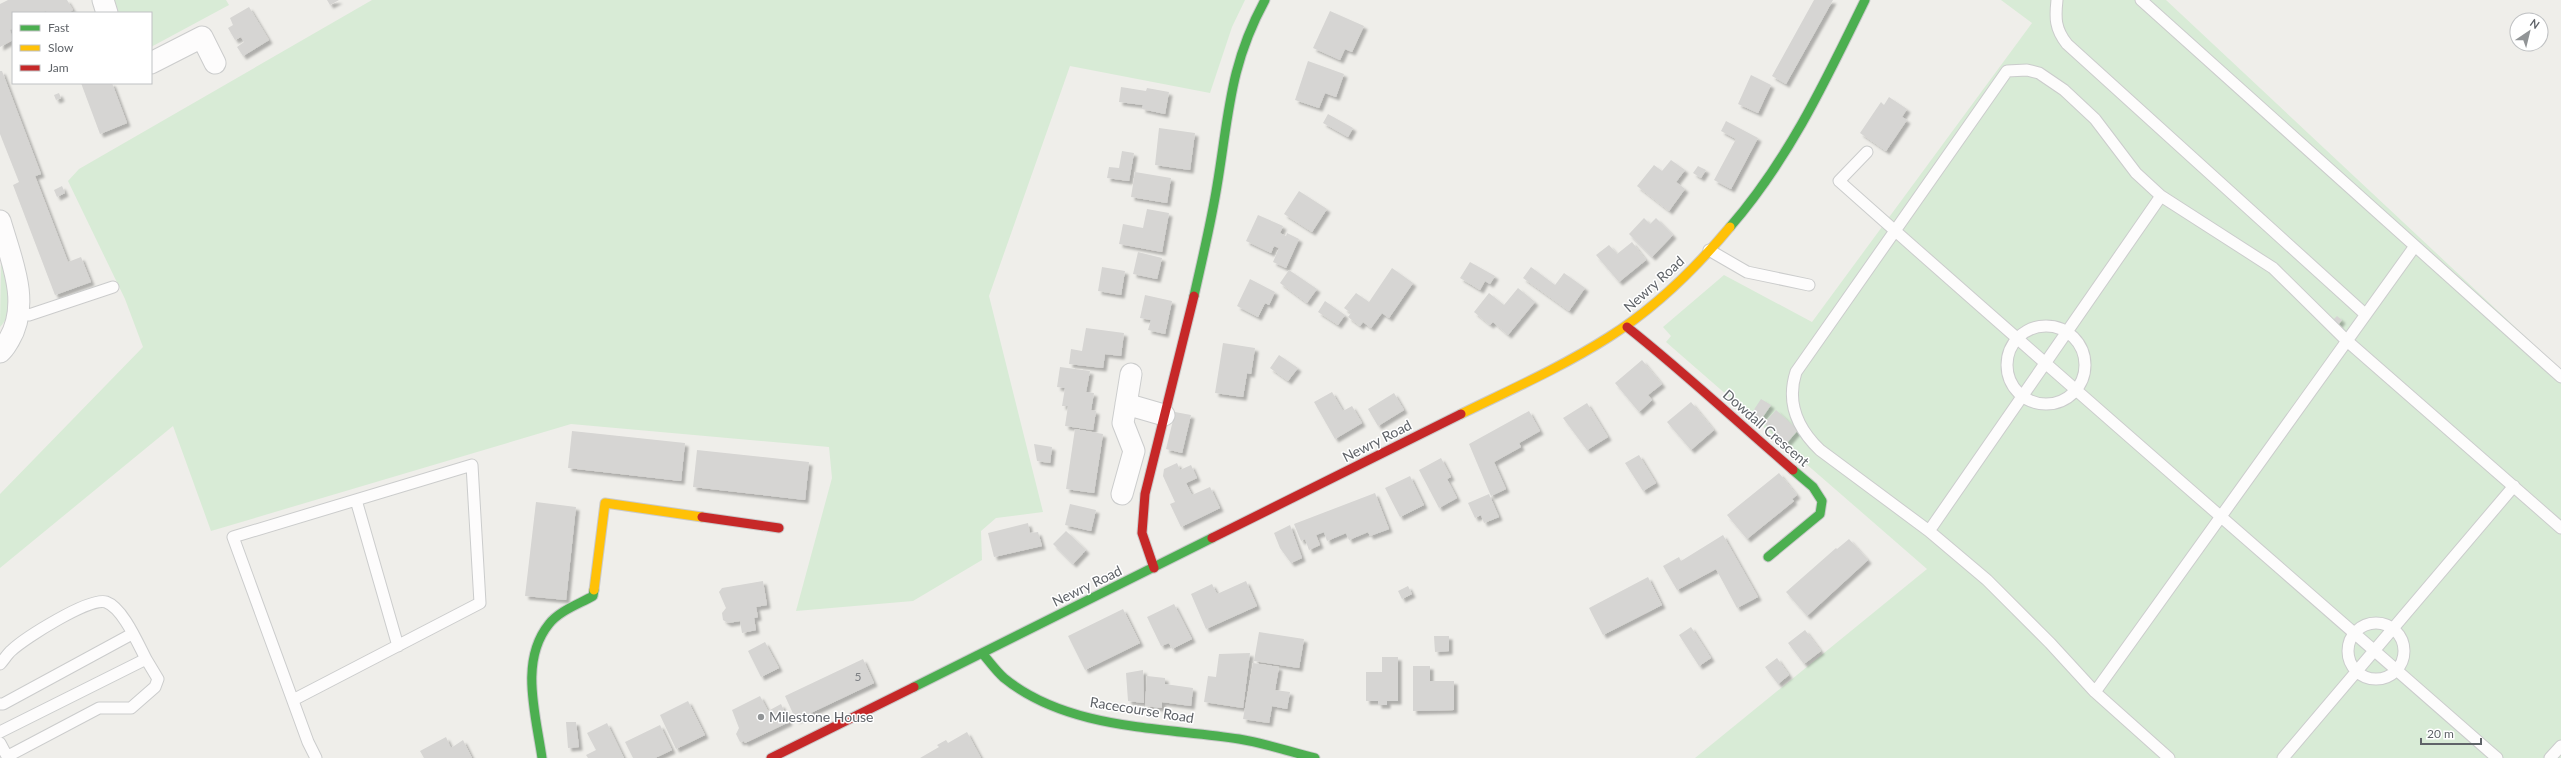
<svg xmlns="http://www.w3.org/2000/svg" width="2561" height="758" viewBox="0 0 2561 758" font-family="Lato,sans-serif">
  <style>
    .green { fill: #d8ebd6 }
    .building { fill: #d6d5d3; filter: url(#shadow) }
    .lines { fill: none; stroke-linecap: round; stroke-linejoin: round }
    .lane-casing { stroke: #cbcccc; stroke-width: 13 }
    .street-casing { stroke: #cbcccc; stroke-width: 23 }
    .fast-casing { stroke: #cacacb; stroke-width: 11 }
    .slow-casing { stroke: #cacacb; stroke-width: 11 }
    .jam-casing { stroke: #cacacb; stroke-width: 11 }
    .lane { stroke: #fdfcfc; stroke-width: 11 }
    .street { stroke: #fdfcfc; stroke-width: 21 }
    .fast { stroke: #4caf50; stroke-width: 9 }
    .slow { stroke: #ffc107; stroke-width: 9 }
    .jam { stroke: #c62828; stroke-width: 9 }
    .poi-dot { fill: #919496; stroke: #fff; stroke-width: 1.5 }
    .labels { text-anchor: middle; stroke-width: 3; stroke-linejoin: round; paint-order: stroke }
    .number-label { font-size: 12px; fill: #7e8184 }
    .street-label { font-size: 14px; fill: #5f6368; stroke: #fff }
    .poi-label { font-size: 14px; fill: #5f6368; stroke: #fff; text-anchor: start }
  </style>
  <defs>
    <filter id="shadow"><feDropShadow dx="3.5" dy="3.5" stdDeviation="1" flood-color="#0004"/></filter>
  </defs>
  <rect width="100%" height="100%" fill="#efeeea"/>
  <!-- green -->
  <path class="green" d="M 114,0 L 226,0 L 229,5 L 151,47 L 151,13 L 119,13 Z
    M 372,0 L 1245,0 L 1232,27 L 1210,93 L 1070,66 L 989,296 L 1043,512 L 996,518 L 981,531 L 982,560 L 913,601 L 796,611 L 832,478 L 829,447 L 571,424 L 211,531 L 173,426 L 0,568 L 0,494 L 143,347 L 125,299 L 68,181 L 79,169 Z
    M 2001,0 L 2166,0 L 2561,370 L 2561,758 L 1695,758 L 1927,569 L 1666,342 L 1671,336 L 1663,327 L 1724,275 L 1812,322 L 2032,23 Z
    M 1,260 C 8,280 17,310 0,327 Z"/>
  <!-- building -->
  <path class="building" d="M 8,0 L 67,0 L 73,10 L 68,13 L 47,13 L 46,11 L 41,13 L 13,13 L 13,28 L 10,30 L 13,40 L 0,47 L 0,4 Z
    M 327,0 L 339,0 L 330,5 Z
    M 1814,0 L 1833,0 L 1786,84 L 1772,76 Z
    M 249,7 L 269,40 L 243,56 L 237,47 L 244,42 L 241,37 L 235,40 L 228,28 L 233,25 L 230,18 Z
    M 1330,11 L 1364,26 L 1352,52 L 1345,49 L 1340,60 L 1313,48 Z
    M 1308,61 L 1344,74 L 1336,97 L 1325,93 L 1319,108 L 1295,100 Z
    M 0,71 L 2,71 L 41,174 L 35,176 L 68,262 L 81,257 L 91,282 L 55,295 L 13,185 L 19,182 L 0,134 Z
    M 1751,75 L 1771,85 L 1758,113 L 1738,104 Z
    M 81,83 L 112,83 L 127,123 L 100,134 Z
    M 1121,87 L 1146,91 L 1147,88 L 1169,92 L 1165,114 L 1142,109 L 1143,105 L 1119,102 Z
    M 59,93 L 61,98 L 56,100 L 54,95 Z
    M 1889,97 L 1907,109 L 1902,117 L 1907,120 L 1886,151 L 1860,133 L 1881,102 L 1884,105 Z
    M 1328,114 L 1353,128 L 1348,137 L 1323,123 Z
    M 1726,121 L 1758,138 L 1731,189 L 1714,180 L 1736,139 L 1721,131 Z
    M 1159,128 L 1195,133 L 1190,170 L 1155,165 Z
    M 1122,151 L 1134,153 L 1129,181 L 1107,178 L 1109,167 L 1119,168 Z
    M 1671,160 L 1685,170 L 1676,182 L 1685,189 L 1669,211 L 1637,186 L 1654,165 L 1662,171 Z
    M 1698,166 L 1706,170 L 1701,178 L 1693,173 Z
    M 1135,172 L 1171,178 L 1167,203 L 1131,197 Z
    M 62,186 L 65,193 L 57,197 L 54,190 Z
    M 1299,191 L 1327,209 L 1312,232 L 1284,214 Z
    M 1147,209 L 1169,213 L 1162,252 L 1119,244 L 1123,224 L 1143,228 Z
    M 1258,215 L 1283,226 L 1280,233 L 1286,236 L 1287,233 L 1299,239 L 1286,268 L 1273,262 L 1279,248 L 1274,246 L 1271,253 L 1246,241 Z
    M 1644,218 L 1650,224 L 1656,218 L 1673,235 L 1652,257 L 1629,234 Z
    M 1632,242 L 1646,260 L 1619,282 L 1596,255 L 1609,245 L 1617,254 Z
    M 1138,252 L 1162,258 L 1157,279 L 1133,274 Z
    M 1470,262 L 1495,276 L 1490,284 L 1485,281 L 1480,290 L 1460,278 Z
    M 1102,267 L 1125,271 L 1121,295 L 1098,291 Z
    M 1531,267 L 1555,285 L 1564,273 L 1585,288 L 1569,311 L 1523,278 Z
    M 1392,268 L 1413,283 L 1389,318 L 1382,313 L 1371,328 L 1363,322 L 1360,326 L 1348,317 L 1351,313 L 1344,308 L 1356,293 L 1369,302 Z
    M 1289,270 L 1317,289 L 1307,303 L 1280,283 Z
    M 1250,279 L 1275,292 L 1269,305 L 1265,303 L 1258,317 L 1237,306 Z
    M 1518,288 L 1535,302 L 1508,335 L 1493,322 L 1490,325 L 1474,312 L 1489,293 L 1504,305 Z
    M 1145,295 L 1172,301 L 1165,334 L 1148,330 L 1151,320 L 1140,318 Z
    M 1325,301 L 1345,315 L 1338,325 L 1318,312 Z
    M 2337,316 L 2342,320 L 2338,325 L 2333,320 Z
    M 1086,328 L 1124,333 L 1121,356 L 1105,354 L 1103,368 L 1069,364 L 1071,349 L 1082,351 Z
    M 1223,343 L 1255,348 L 1251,374 L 1247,373 L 1243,397 L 1215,393 Z
    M 1279,355 L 1298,368 L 1288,381 L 1270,368 Z
    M 1642,360 L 1662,384 L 1648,395 L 1652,400 L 1639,412 L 1615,383 Z
    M 1060,367 L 1090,371 L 1086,392 L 1094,393 L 1091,410 L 1096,411 L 1093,430 L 1065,426 L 1068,406 L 1062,406 L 1065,388 L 1057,387 Z
    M 1332,392 L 1343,411 L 1352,406 L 1362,423 L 1335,439 L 1314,402 Z
    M 1394,393 L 1404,410 L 1378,426 L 1368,409 Z
    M 1761,399 L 1771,405 L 1760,421 L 1751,414 Z
    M 1691,402 L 1714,430 L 1691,450 L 1667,422 Z
    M 1587,403 L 1608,437 L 1587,450 L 1563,418 Z
    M 1776,410 L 1798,430 L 1786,444 L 1764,423 Z
    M 1529,411 L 1540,431 L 1519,443 L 1521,447 L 1494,462 L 1506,489 L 1491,496 L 1469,444 Z
    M 1175,412 L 1191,415 L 1182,453 L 1166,449 Z
    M 1075,429 L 1103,434 L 1094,493 L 1066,489 Z
    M 572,431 L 685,443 L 681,481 L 568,468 Z
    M 1034,444 L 1052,447 L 1050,463 L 1037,461 Z
    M 697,450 L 809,462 L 805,500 L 693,487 Z
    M 1639,455 L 1656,483 L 1643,491 L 1625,463 Z
    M 1441,458 L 1451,477 L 1447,479 L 1457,498 L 1439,508 L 1419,470 Z
    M 1177,463 L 1180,470 L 1191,465 L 1197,478 L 1186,483 L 1192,495 L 1210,487 L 1220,508 L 1181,527 L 1170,504 L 1175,502 L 1163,476 L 1164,469 Z
    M 1779,473 L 1797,495 L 1792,499 L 1794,501 L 1747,539 L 1727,515 Z
    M 1410,476 L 1424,505 L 1400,517 L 1385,488 Z
    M 1375,493 L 1389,529 L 1370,536 L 1368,532 L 1349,540 L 1346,533 L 1327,541 L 1324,532 L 1316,535 L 1320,545 L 1309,550 L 1305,539 L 1301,541 L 1294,524 Z
    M 1489,494 L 1499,517 L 1484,523 L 1481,515 L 1475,518 L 1468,503 Z
    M 536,502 L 576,507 L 566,600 L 525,596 Z
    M 1070,504 L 1096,510 L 1091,531 L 1065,525 Z
    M 1028,523 L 1030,533 L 1038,532 L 1042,546 L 994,557 L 988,533 Z
    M 1290,525 L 1302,558 L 1291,563 L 1280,548 L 1274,533 Z
    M 1066,531 L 1086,550 L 1073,564 L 1053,544 Z
    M 1723,535 L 1758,597 L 1737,608 L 1716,569 L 1677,590 L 1663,566 L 1679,557 L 1681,561 Z
    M 1849,539 L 1868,560 L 1807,616 L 1786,592 L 1836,548 L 1837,549 Z
    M 1648,577 L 1662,605 L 1603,635 L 1589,608 Z
    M 763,581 L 767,605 L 756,607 L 758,617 L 754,618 L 756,630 L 742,633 L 740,621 L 728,623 L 723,620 L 722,613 L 726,608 L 719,592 L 722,588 Z
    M 1246,581 L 1257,606 L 1206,629 L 1191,594 L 1212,584 L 1217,594 Z
    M 1408,586 L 1412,594 L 1402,599 L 1398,591 Z
    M 1174,604 L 1192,639 L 1172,649 L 1169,643 L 1161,646 L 1147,617 Z
    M 1123,609 L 1140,643 L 1085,670 L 1068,636 Z
    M 1691,627 L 1711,658 L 1699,666 L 1679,635 Z
    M 1805,630 L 1821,651 L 1804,664 L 1788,643 Z
    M 1259,632 L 1304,639 L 1299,668 L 1254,661 Z
    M 1434,636 L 1449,636 L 1449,651 L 1435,652 Z
    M 765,642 L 779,668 L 761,677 L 748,651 Z
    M 1250,653 L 1243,708 L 1204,702 L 1208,676 L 1216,677 L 1219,654 Z
    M 1382,657 L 1398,657 L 1398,701 L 1387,701 L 1387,705 L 1378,705 L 1378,701 L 1366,701 L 1366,672 L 1382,672 Z
    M 1777,658 L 1789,675 L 1778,684 L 1765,667 Z
    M 863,659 L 874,683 L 796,720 L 785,696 Z
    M 1253,663 L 1279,667 L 1275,690 L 1290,692 L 1287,709 L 1272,706 L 1269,723 L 1243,719 Z
    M 1413,666 L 1430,666 L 1430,681 L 1454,681 L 1454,710 L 1413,711 Z
    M 1143,670 L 1144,703 L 1128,701 L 1126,673 Z
    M 1147,676 L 1165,678 L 1165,684 L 1193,688 L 1191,706 L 1162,702 L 1162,708 L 1145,706 Z
    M 760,696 L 768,711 L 781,704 L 789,722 L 745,743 L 744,741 L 740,742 L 736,734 L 739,728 L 732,710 Z
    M 688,701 L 705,735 L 676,749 L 660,715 Z
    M 566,722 L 576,722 L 579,747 L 568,748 Z
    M 607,723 L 624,758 L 588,758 L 586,755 L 596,750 L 587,733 Z
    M 660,725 L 672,750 L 655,758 L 633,758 L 625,742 Z
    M 967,732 L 981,758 L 920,758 L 939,747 L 937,745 L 946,740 L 948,743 Z
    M 446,737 L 451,748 L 463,740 L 472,758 L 424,758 L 420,751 Z"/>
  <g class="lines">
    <!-- lane casing -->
    <g class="lane-casing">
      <path id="lane" d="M 2057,0 C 2055,18 2055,29 2067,44 L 2365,314
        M 2141,0 L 2561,377
        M 1867,152 L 1839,181 C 2057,375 2277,565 2497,758
        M 1709,250 L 1747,272 L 1809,285
        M 18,313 L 29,315 L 113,287
        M2007 365a39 39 0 1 1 78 0a39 39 0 1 1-78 0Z
        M 356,500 L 398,646
        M 1929,531 L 2161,196 L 2273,268 L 2346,340 L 2561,528
        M2348 651a28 28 0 1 1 56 0a28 28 0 1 1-56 0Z
        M 0,664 C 4,660 7,654 12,650 C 25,638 89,597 106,602 C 123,608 138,644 146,659
        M 2095,692 L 2050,643 L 1987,580 L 1929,531 L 1820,450 C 1798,429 1786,403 1796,372 L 2007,71 L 2027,70 L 2039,73 L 2064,90 L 2095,119 L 2136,173 L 2161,196
        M 293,700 L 480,603 L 472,465 L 233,537 L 308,742 L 316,758
        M 0,704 L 3,704 L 132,634
        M 0,732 L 146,659 L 158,679 L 155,687 L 131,708 L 99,708 L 8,756
        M 0,743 L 8,758
        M 2169,758 L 2095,692 L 2415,246
        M 2283,758 L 2514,486
        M 2550,758 L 2561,746"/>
    </g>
    <!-- street casing -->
    <g class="street-casing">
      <path id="street" d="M 103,0 L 107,13
        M 151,63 L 202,37 L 215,63
        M 0,221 C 11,259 31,303 9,340 C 6,345 4,349 0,352
        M 1126,404 L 1164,415
        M 1122,494 L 1134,451 L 1123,423 L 1131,374"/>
    </g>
    <!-- fast casing -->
    <g class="fast-casing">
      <path id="fast" d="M 1730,227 C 1789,159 1826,80 1865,0
        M 1194,296 C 1202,260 1211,223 1217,186 C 1229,115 1229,66 1265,0
        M 1768,557 L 1820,514 L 1822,501 L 1813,487 L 1793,470
        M 982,653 C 989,661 996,671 1004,678 C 1068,730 1161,727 1239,739 C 1265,743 1290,752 1315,758
        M 914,687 L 1212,538
        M 542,758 C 536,715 519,661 549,624 C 559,611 579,604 593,596 L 594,590"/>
    </g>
    <!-- slow casing -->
    <g class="slow-casing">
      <path id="slow" d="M 1461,414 C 1510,390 1562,367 1609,337 C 1655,308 1695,269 1730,227
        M 594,590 L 605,503 L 702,517"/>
    </g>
    <!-- jam casing -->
    <g class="jam-casing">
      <path id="jam" d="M 1627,327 C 1684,372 1737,422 1793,470
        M 702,517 L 779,528
        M 1212,538 L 1461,414
        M 1154,568 L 1142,533 L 1145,494 L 1194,296
        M 771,758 L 914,687"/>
    </g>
    <!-- lane -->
    <use href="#lane" class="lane"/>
    <!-- street -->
    <use href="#street" class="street"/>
    <!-- fast -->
    <use href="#fast" class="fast"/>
    <!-- slow -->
    <use href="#slow" class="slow"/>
    <!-- jam -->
    <use href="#jam" class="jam"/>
  </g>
  <!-- markers -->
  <circle class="poi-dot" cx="761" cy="717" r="4"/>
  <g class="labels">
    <!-- number labels -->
    <g class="number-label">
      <text x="858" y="681">5</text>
    </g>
    <!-- street labels -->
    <g class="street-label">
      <text transform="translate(1654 284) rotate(-42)" y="5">Newry Road</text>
      <text transform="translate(1766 428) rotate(41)" y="5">Dowdall Crescent</text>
      <text transform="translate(1377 441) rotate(-27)" y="5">Newry Road</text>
      <text transform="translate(1087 586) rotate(-26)" y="5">Newry Road</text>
      <text transform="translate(1142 710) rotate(9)" y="5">Racecourse Road</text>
    </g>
    <!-- poi labels -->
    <g class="poi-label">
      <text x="769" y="722">Milestone House</text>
    </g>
  </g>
  <!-- legend -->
  <rect x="12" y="12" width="140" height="72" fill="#ffffff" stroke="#bfc1c3"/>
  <rect x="20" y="25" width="20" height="6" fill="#4caf50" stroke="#bfc1c3"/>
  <text x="48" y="32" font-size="12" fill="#5f6368">Fast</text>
  <rect x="20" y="45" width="20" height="6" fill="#ffc107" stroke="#bfc1c3"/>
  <text x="48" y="52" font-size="12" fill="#5f6368">Slow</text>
  <rect x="20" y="65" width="20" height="6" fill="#c62828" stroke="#bfc1c3"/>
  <text x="48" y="72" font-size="12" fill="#5f6368">Jam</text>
  <!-- north arrow -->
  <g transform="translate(2529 32) rotate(35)"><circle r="19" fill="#ffffff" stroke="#bfc1c3"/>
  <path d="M0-3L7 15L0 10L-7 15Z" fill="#919496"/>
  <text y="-6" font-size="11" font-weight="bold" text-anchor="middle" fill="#5f6368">N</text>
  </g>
  <!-- scale -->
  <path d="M2421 738v6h60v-6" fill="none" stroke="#5f6368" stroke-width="2"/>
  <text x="2427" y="738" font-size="12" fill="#5f6368" stroke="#ffffff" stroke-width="3" paint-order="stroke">20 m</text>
</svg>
